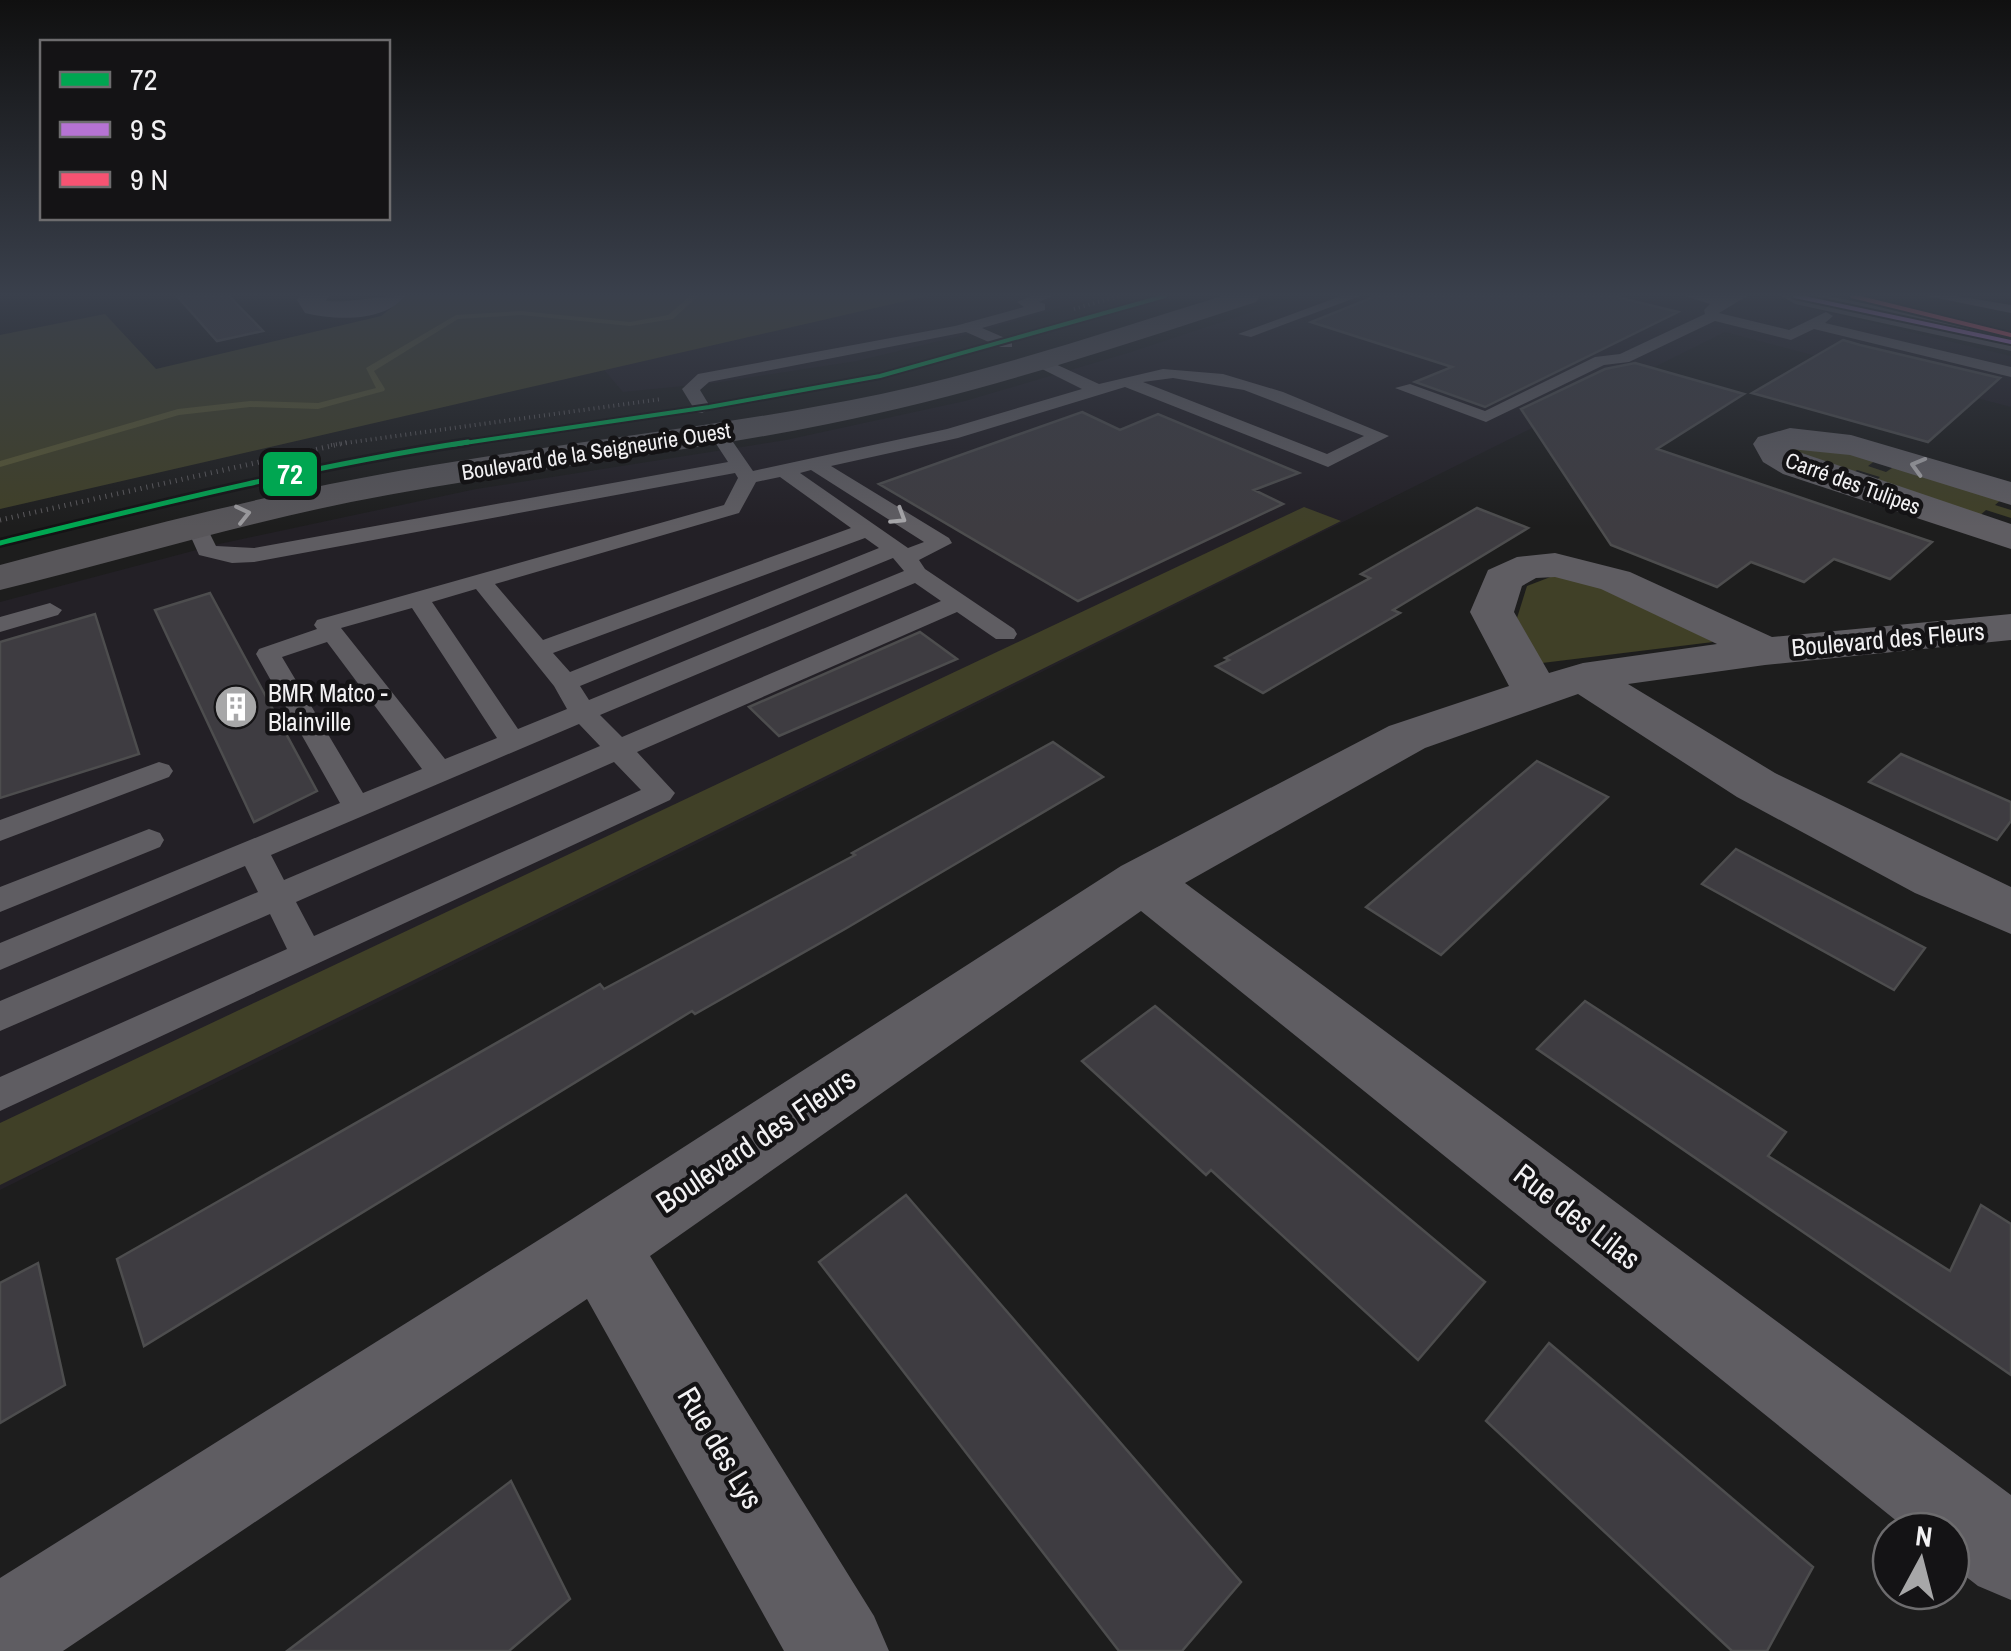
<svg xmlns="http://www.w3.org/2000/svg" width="2011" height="1651" viewBox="0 0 2011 1651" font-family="'Archivo Narrow',sans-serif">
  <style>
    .built { fill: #232026 }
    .green { fill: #404027 }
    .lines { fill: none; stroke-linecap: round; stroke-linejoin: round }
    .stream { fill: #595834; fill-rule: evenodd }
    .building { fill: #3e3c41; stroke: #4d4d4e; stroke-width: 2.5 }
    .path-far1 { stroke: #5d5b5e; stroke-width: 4; stroke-dasharray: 1 4; stroke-linecap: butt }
    .path { stroke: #5d5b5e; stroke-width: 5; stroke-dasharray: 1 5; stroke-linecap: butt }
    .service { fill: #5f5d62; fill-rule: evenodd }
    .minor { fill: #5f5d62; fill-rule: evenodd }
    .secondary { fill: #58565a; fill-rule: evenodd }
    .primary { fill: #565458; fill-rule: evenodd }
    .bus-1-far1-casing { stroke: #141315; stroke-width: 8 }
    .bus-1-casing { stroke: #141315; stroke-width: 10 }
    .bus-2-casing { stroke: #141315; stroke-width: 8 }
    .bus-3-casing { stroke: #141315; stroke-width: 8 }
    .bus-1-far1 { stroke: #00a651; stroke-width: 4 }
    .bus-1 { stroke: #00a651; stroke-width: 5 }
    .bus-2 { stroke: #b673d3; stroke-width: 4 }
    .bus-3 { stroke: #f65372; stroke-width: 4 }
    .oneway { stroke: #a8a7aa }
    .oneway2 { stroke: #9d9c9f }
    .labels { text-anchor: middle; stroke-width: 9; stroke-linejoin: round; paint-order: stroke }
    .far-street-label { font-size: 22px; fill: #f2f1f3; stroke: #141315 }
    .street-label { font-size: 25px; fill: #f2f1f3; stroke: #141315 }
    .poi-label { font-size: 25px; fill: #f2f1f3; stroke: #141315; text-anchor: start }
    .near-street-label { font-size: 30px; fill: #f2f1f3; stroke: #141315 }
    .line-badge { stroke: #141315; stroke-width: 4 }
    .badge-label { font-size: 28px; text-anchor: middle; font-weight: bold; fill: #fff }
  </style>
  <rect width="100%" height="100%" fill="#1d1d1d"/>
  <!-- built -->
  <path class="built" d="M 896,296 L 1101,296 L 981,331 L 857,361 L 714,383 L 623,392 L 599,364 Z
    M 1300,296 L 1759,296 L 2011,356 L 2011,407 L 1725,332 L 0,1190 L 0,602 L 219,544 L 476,489 L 786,440 L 965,401 L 1128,353 Z"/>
  <!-- green -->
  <path class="green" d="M 407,296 L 927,296 L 0,509 L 0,335 L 105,314 L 156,369 L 381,316 Z
    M 1801,443 L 1876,460 L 1868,466 L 1886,472 L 1895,466 L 2002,499 L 1995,505 L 2011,510 L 2011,518 L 1986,510 L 1978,517 L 1873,483 L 1880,477 L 1857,470 L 1848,476 L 1789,450 Z
    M 1304,507 L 1341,521 L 0,1185 L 0,1123 Z
    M 1553,576 L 1601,583 L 1713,642 L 1542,663 L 1517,618 L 1527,586 Z"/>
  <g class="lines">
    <!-- stream -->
    <path class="stream" d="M 690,296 L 698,296 L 673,319 L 630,326 L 521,315 L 458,319 L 374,371 L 385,389 L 384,391 L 318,409 L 250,407 L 179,415 L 0,467 L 0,461 L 178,409 L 250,401 L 318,403 L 376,388 L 366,368 L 456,315 L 521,311 L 630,322 L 668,315 Z"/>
  </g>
  <!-- building -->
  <path class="building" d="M 177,296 L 229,296 L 263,331 L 217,341 Z
    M 1376,296 L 1613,296 L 1678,312 L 1485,407 L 1415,382 L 1452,367 L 1311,322 Z
    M 1843,340 L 1860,345 L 2000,378 L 1928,442 L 1752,393 Z
    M 1635,363 L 1744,394 L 1657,449 L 1932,542 L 1890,579 L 1834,559 L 1804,582 L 1751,562 L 1717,587 L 1611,545 L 1521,409 L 1605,369 Z
    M 1082,412 L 1120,430 L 1158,414 L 1299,473 L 1254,490 L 1283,504 L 1078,601 L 879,484 Z
    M 1477,508 L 1528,528 L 1393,610 L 1400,613 L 1263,693 L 1216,666 L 1229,660 L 1225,658 L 1370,578 L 1361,574 Z
    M 210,593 L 317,791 L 254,822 L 155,610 Z
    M 95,614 L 139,754 L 0,798 L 0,642 Z
    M 920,632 L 957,659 L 779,736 L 749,707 Z
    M 1053,742 L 1103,777 L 845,929 L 695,1014 L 692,1011 L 144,1346 L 117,1259 L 600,984 L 604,989 L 855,855 L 852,853 Z
    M 1901,754 L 2011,802 L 2011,821 L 1997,840 L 1869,782 Z
    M 1537,761 L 1608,797 L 1441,955 L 1366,907 Z
    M 1736,849 L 1925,948 L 1894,990 L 1702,884 Z
    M 1585,1001 L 1786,1132 L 1768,1156 L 1950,1271 L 1981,1205 L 2011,1224 L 2011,1375 L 1537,1049 Z
    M 1155,1006 L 1485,1282 L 1418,1360 L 1211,1170 L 1206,1175 L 1082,1061 Z
    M 906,1195 L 1241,1582 L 1182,1651 L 1119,1651 L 819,1262 Z
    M 38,1263 L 65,1385 L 0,1423 L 0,1283 Z
    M 1549,1343 L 1813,1567 L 1767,1651 L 1732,1651 L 1486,1421 Z
    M 511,1481 L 570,1599 L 509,1651 L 287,1651 Z"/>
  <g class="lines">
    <!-- path-far1 -->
    <path class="path-far1" d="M 1074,309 L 1119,296
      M 331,445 L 662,399"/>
    <!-- path -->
    <path class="path" d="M 0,520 L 349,442"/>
    <!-- service -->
    <path class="service" d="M 1031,296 L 1052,296 L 1039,302 L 1045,304 L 1045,310 L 982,328 L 1012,341 L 1012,347 L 1000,347 L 966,332 L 709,382 L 700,390 L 711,408 L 702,413 L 696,412 L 682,389 L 698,374 L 955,326 L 1024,307 L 1017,302 Z
      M 1341,296 L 1360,296 L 1251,337 L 1238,334 Z
      M 1685,296 L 1747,296 L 1719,313 L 1789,330 L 1826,312 L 1833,316 L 1825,323 L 2011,367 L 2011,377 L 1814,329 L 1791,340 L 1715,321 L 1629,362 L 1604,365 L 1486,422 L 1395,388 L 1410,384 L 1485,411 L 1595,357 L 1620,354 L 1705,314 L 1704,310 L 1710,304 Z
      M 1927,296 L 1957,296 L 2011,305 L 2011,313 Z
      M 1040,357 L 1099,384 L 1163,369 L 1223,374 L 1283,392 L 1389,436 L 1328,467 L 1125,387 L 958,438 L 831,466 L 949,538 L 952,543 L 919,560 L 925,569 L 1014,629 L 1017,634 L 1014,639 L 996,639 L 957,612 L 637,752 L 675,793 L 670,800 L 0,1111 L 0,1077 L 287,949 L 270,914 L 0,1031 L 0,1001 L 258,892 L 245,866 L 0,970 L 0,943 L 340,803 L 256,654 L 259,649 L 317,629 L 314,625 L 317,620 L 724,505 L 738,478 L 735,473 L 254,562 L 232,563 L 199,555 L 186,526 L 190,522 L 204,522 L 216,546 L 254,548 L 728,462 L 709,433 L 718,427 L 724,429 L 753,471 L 947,429 L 1082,389 L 1034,365 L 1032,362 ZM 1173,378 L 1244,390 L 1364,436 L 1327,454 L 1143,382 ZM 811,470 L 924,542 L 908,548 L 800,473 ZM 780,477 L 851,528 L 543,640 L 495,584 L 739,513 L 756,482 ZM 865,538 L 879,548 L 570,672 L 553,653 ZM 893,558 L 904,571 L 589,700 L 580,686 ZM 915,583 L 941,601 L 622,737 L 600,715 ZM 476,589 L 554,686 L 567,709 L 518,729 L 432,602 ZM 412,608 L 497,738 L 445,759 L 341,628 ZM 327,642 L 422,769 L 363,793 L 282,657 ZM 579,724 L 600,746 L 284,880 L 271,855 ZM 614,762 L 641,790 L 314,936 L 296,902 Z
      M 50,603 L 62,610 L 58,615 L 0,632 L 0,617 Z
      M 159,762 L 169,765 L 173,771 L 169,777 L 0,841 L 0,820 Z
      M 149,829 L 160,833 L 164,840 L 160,847 L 0,912 L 0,887 Z"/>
    <!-- minor -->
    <path class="minor" d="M 300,296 L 329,296 L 326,301 C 353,303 378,295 405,296 C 383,323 335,320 305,313 L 297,300 Z
      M 1790,428 L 1851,435 L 2011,482 L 2011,505 L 1850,455 L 1790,449 L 2011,524 L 2011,549 L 1783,474 L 1763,462 L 1753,444 L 1758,437 Z
      M 1555,553 L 1630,572 L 1772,637 L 2011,614 L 2011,640 L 1765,665 L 1628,684 L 1775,773 L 2011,887 L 2011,934 L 1915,893 L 1737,797 L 1578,694 L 1425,748 L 1185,883 L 2011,1495 L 2011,1600 L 1978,1586 L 1951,1565 L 1951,1531 L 1909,1531 L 1141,911 L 650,1256 L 874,1616 L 889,1651 L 784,1651 L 587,1299 L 63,1651 L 0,1651 L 0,1578 L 572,1219 L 1121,866 L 1389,726 L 1509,686 L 1470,612 L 1488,570 L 1517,557 ZM 1555,577 L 1601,589 L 1717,644 L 1583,663 L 1549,673 L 1514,612 L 1522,586 L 1536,578 Z"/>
    <!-- secondary -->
    <path class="secondary" d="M 1222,296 L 1260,296 L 1256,302 C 1115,348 974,395 828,424 C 670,456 509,470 351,502 C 233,526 117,561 0,590 L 0,565 C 134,529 268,494 404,470 C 563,442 723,427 881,394 C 997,369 1109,331 1222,296 Z"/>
    <!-- primary -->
    <path class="primary" d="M 1782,296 L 1828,296 L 2011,333 L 2011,351 L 1795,304 Z"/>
    <!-- bus-1-far1 casing -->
    <g class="bus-1-far1-casing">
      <path id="bus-1-far1" d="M 451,445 L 709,407 L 880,376 L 1165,296"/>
    </g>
    <!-- bus-1 casing -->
    <g class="bus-1-casing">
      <path id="bus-1" d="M 0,543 C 155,505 310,466 468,442"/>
    </g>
    <!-- bus-2 casing -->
    <g class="bus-2-casing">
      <path id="bus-2" d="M 1795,296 L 2011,342"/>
    </g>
    <!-- bus-3 casing -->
    <g class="bus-3-casing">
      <path id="bus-3" d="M 1852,296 L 2011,335"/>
    </g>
    <!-- bus-1-far1 -->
    <use href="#bus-1-far1" class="bus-1-far1"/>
    <!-- bus-1 -->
    <use href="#bus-1" class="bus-1"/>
    <!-- bus-2 -->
    <use href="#bus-2" class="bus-2"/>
    <!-- bus-3 -->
    <use href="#bus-3" class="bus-3"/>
  </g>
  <!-- one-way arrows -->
  <defs><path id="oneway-chevron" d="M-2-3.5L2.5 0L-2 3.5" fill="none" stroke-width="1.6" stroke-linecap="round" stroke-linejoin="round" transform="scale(2.5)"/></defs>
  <g class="oneway">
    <use href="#oneway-chevron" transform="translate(1918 466) rotate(-164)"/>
    <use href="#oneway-chevron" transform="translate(899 517) rotate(32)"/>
  </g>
  <use class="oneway2" href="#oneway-chevron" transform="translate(243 514) rotate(-13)"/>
  <!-- sky -->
  <linearGradient id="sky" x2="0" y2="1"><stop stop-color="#101010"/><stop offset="0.56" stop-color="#3a404c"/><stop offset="1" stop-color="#3a404c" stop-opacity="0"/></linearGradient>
  <rect width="2011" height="527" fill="url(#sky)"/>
  <!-- icons -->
  <defs>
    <g id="building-disc" transform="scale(2.25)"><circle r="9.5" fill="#a7a7a8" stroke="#141315"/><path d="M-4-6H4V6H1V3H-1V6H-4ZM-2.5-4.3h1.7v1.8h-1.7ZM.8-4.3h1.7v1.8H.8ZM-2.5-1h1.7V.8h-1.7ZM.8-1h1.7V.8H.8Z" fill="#fff"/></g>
  </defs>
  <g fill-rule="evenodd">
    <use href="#building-disc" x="236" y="707"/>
  </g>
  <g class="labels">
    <!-- far-street labels -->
    <g class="far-street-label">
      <text transform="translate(596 451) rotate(-9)" y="8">Boulevard de la Seigneurie Ouest</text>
      <text transform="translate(1853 483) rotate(20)" y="8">Carré des Tulipes</text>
    </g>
    <!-- street labels -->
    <g class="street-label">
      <text transform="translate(1888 639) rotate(-5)" y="9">Boulevard des Fleurs</text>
    </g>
    <!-- poi labels -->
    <g class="poi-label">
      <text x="268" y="702">BMR Matco -<tspan x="268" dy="29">Blainville</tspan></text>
    </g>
    <!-- near-street labels -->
    <g class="near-street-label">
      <text transform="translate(756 1141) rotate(-34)" y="10">Boulevard des Fleurs</text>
      <text transform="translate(1577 1217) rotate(38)" y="10">Rue des Lilas</text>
      <text transform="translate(720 1448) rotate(59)" y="10">Rue des Lys</text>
    </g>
  </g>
  <rect class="line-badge" x="261" y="450" width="58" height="48" rx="10" fill="#00a651"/>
  <g class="badge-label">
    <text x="290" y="484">72</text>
  </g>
  <!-- legend -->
  <rect x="40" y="40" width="350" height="180" fill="#141315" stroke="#6d6c6e" stroke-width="2.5"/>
  <rect x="60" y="72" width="50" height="15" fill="#00a651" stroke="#6d6c6e" stroke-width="2.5"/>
  <text x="130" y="90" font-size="30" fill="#f2f1f3">72</text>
  <rect x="60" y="122" width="50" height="15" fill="#b673d3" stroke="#6d6c6e" stroke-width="2.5"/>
  <text x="130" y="140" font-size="30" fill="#f2f1f3">9 S</text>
  <rect x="60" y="172" width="50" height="15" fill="#f65372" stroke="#6d6c6e" stroke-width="2.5"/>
  <text x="130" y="190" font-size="30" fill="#f2f1f3">9 N</text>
  <!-- north arrow -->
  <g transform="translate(1921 1561) rotate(7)"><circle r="48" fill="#141315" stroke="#6d6c6e" stroke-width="2.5"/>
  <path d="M0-8L18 38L0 25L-18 38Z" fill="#a7a7a8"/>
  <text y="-15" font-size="28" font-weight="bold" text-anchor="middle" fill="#f2f1f3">N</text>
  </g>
</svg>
